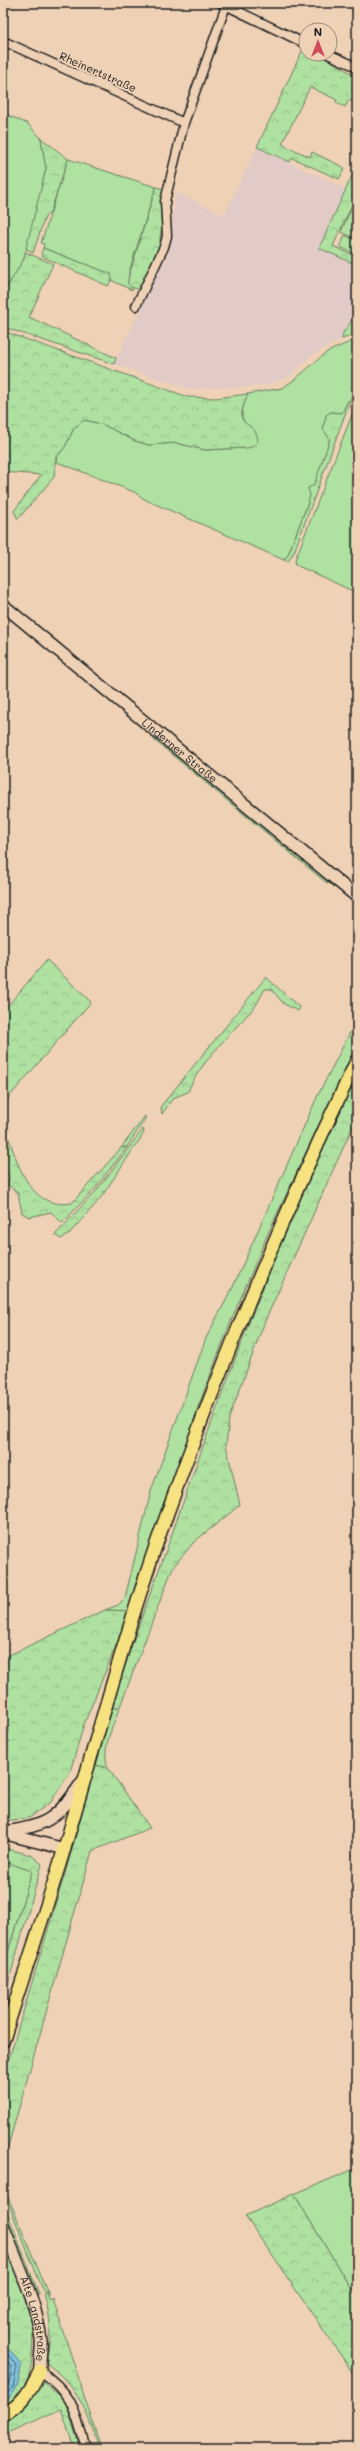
<svg xmlns="http://www.w3.org/2000/svg" width="360" height="2451" viewBox="0 0 360 2451" font-family="Mali,sans-serif">
  <style>
    .built { fill: #e2cbc6 }
    .green { fill: #afe1a1; stroke: #667e5e }
    .forest { fill: url(#forest-crowns); stroke: #667e5e }
    .water { fill: url(#water-waves); stroke: #598193 }
    .lines { fill: none; stroke-linecap: round; stroke-linejoin: round }
    .shore { stroke: #44606b; stroke-width: 1 }
    .street-casing { stroke: #1c1c1c; stroke-width: 11 }
    .secondary-casing { stroke: #1c1c1c; stroke-width: 14 }
    .primary-casing { stroke: #1c1c1c; stroke-width: 15 }
    .street { stroke: #efd2b6; stroke-width: 8 }
    .secondary { stroke: #efd2b6; stroke-width: 11 }
    .primary { stroke: #f7e281; stroke-width: 12 }
    .labels { text-anchor: middle; stroke-width: 4; stroke-linejoin: round; paint-order: stroke }
    .street-label { font-size: 11px; fill: #1c1c1c; stroke: #efd2b6 }
  </style>
  <defs>
    <pattern id="forest-crowns" width="20" height="18" patternUnits="userSpaceOnUse"><rect width="20" height="18" fill="#afe1a1"/><path d="M2 6a3 3 0 1 1 6 0M12 15a3 3 0 1 1 6 0" fill="none" stroke="#96c08a"/></pattern>
    <pattern id="water-waves" width="16" height="10" patternUnits="userSpaceOnUse"><rect width="16" height="10" fill="#81c5e2"/><path d="M0 5q4-4 8 0t8 0" fill="none" stroke="#6fa9c1"/></pattern>
  </defs>
  <rect width="100%" height="100%" fill="#efd2b6"/>
  <filter id="ink" filterUnits="userSpaceOnUse"><feTurbulence type="fractalNoise" baseFrequency=".025" numOctaves="2"/><feDisplacementMap in="SourceGraphic" scale="8" xChannelSelector="R" yChannelSelector="G"/><feConvolveMatrix kernelMatrix="1 2 1 2 8 2 1 2 1" color-interpolation-filters="sRGB"/></filter>
  <g filter="url(#ink)">
    <!-- built -->
    <path class="built" d="M 257,147 L 346,189 L 319,248 L 357,265 L 357,313 L 343,333 L 342,339 L 311,356 L 290,377 L 268,384 L 250,387 L 189,389 L 114,364 L 169,249 L 176,192 L 224,215 Z"/>
    <!-- green -->
    <path class="green" d="M 3,113 L 28,124 L 41,138 L 46,169 L 24,259 L 3,294 Z
      M 68,159 L 156,187 L 129,272 L 128,284 L 133,288 L 132,290 L 111,280 L 111,274 L 43,248 L 44,244 L 41,243 Z
      M 357,195 L 357,239 L 341,232 Z
      M 345,235 L 357,241 L 357,255 L 340,247 Z
      M 357,339 L 357,383 L 350,401 L 348,401 L 342,413 L 331,412 L 326,434 L 330,438 L 322,466 L 288,555 L 284,560 L 146,500 L 134,492 L 57,462 L 56,458 L 65,447 L 74,428 L 84,420 L 102,424 L 135,441 L 149,445 L 176,443 L 205,450 L 247,448 L 254,431 C 237,421 241,410 248,394 L 282,388 L 294,380 L 327,352 Z
      M 357,402 L 357,593 L 296,565 L 295,560 Z
      M 155,738 L 214,786 L 212,788 L 153,739 Z
      M 357,1019 L 357,1045 L 269,1231 L 229,1326 L 198,1407 L 175,1482 L 130,1611 L 105,1610 L 118,1605 L 125,1598 L 151,1491 L 206,1338 L 233,1287 L 317,1097 Z
      M 145,1116 L 145,1119 L 127,1147 L 121,1148 Z
      M 112,1707 L 119,1709 C 113,1727 101,1748 108,1768 L 95,1765 Z
      M 3,1860 L 32,1871 L 3,1969 Z
      M 357,2168 L 357,2184 L 355,2185 L 357,2190 L 357,2299 L 294,2194 Z
      M 3,2185 L 49,2295 L 45,2295 L 3,2190 Z"/>
    <!-- forest -->
    <path class="forest" d="M 303,49 L 306,51 L 306,54 C 324,54 342,68 357,77 L 357,104 L 349,100 L 345,107 L 336,103 L 337,100 L 310,87 L 282,144 L 310,157 L 312,152 L 345,168 L 339,179 L 292,158 L 290,162 L 257,147 Z
      M 41,138 L 68,159 L 50,213 L 45,217 L 33,253 L 26,248 L 46,169 Z
      M 352,176 L 357,179 L 357,194 L 333,246 L 357,257 L 357,265 L 319,248 Z
      M 156,187 L 168,190 L 160,238 L 161,246 L 140,290 L 131,287 L 128,284 L 128,279 Z
      M 43,248 L 111,274 L 112,279 L 108,286 L 43,257 L 41,254 Z
      M 25,252 L 53,264 L 29,317 L 116,358 L 114,364 L 3,327 L 3,294 L 24,259 Z
      M 357,313 L 357,334 L 342,339 L 343,333 Z
      M 3,331 L 188,397 L 215,398 L 248,394 C 231,433 253,416 258,439 L 255,446 L 247,448 L 205,450 L 176,443 L 149,445 L 135,441 L 102,424 L 84,420 L 74,428 L 65,447 L 56,457 L 54,477 L 18,519 L 14,511 L 41,475 L 3,472 Z
      M 348,401 L 350,401 L 294,552 L 288,562 L 284,560 L 288,555 L 308,503 L 310,495 L 308,488 L 314,485 L 330,439 L 323,429 L 326,415 L 331,412 L 342,413 Z
      M 214,786 L 329,881 L 328,884 L 212,788 Z
      M 47,960 L 91,1002 L 3,1104 L 3,1011 Z
      M 266,977 L 300,1008 L 298,1011 L 284,1004 L 271,989 L 265,989 C 261,995 258,1004 252,1010 C 233,1031 197,1066 188,1092 L 173,1098 L 162,1114 L 161,1106 Z
      M 357,1075 L 357,1117 L 265,1321 L 229,1418 L 226,1445 L 240,1505 L 194,1542 L 173,1567 L 119,1709 L 112,1707 C 131,1641 157,1578 179,1514 C 231,1365 287,1217 357,1075 Z
      M 3,1123 C 17,1156 25,1211 72,1203 L 121,1148 L 127,1147 L 94,1190 L 62,1223 L 51,1212 L 29,1217 L 22,1213 L 18,1193 L 8,1185 L 9,1176 L 3,1163 Z
      M 143,1129 L 144,1132 L 142,1136 L 100,1199 L 68,1235 L 61,1239 L 55,1235 L 96,1191 Z
      M 105,1610 L 130,1611 L 84,1724 L 70,1772 L 51,1802 L 29,1818 L 3,1821 L 3,1658 Z
      M 95,1765 L 108,1768 L 150,1828 L 92,1851 L 3,2164 L 3,2078 L 69,1860 Z
      M 3,1848 L 31,1855 L 42,1864 L 3,2001 L 3,1969 L 32,1871 L 3,1861 Z
      M 294,2194 L 357,2299 L 357,2379 L 245,2216 Z
      M 7,2212 L 39,2294 L 36,2294 L 5,2216 Z
      M 3,2232 L 34,2323 C 30,2360 38,2383 3,2409 Z
      M 46,2291 L 50,2301 L 53,2299 L 101,2448 L 99,2448 C 87,2411 78,2387 46,2363 C 51,2336 52,2321 44,2294 Z
      M 42,2381 L 65,2400 L 80,2448 L 74,2448 L 61,2409 L 6,2434 L 3,2419 L 22,2404 Z"/>
    <!-- water -->
    <path class="water" d="M 3,2311 L 7,2330 L 6,2346 L 21,2364 C 20,2380 17,2392 3,2403 Z"/>
    <g class="lines">
      <!-- shore -->
      <path class="shore" d="M 3,2349 L 17,2366 L 13,2387 L 3,2398
        M 3,2356 L 12,2367 L 9,2384 L 3,2391"/>
      <!-- street casing -->
      <g class="street-casing">
        <path id="street" d="M 221,3 L 306,44
          M 3,41 L 184,123 L 227,3
          M 328,54 L 357,67
          M 136,306 L 164,247 L 167,236 L 165,201 L 184,123
          M 40,2371 C 75,2395 74,2410 86,2448"/>
      </g>
      <!-- secondary casing -->
      <g class="secondary-casing">
        <g id="secondary">
          <path id="s1" d="M 3,605 L 357,897"/>
          <path d="M 3,1832 C 46,1827 58,1818 82,1782"/>
          <path d="M 6,1834 L 65,1849"/>
          <path id="s2" d="M 3,2225 C 17,2263 36,2299 41,2340 C 42,2350 39,2361 40,2371"/>
        </g>
      </g>
      <!-- primary casing -->
      <g class="primary-casing">
        <path id="primary" d="M 3,2041 C 23,1975 46,1911 65,1846 C 95,1745 122,1644 156,1545 C 214,1379 281,1218 357,1060
          M 3,2415 C 22,2404 30,2391 40,2371"/>
      </g>
      <!-- street -->
      <use href="#street" class="street"/>
      <!-- secondary -->
      <use href="#secondary" class="secondary"/>
      <!-- primary -->
      <use href="#primary" class="primary"/>
    </g>
  </g>
  <g class="labels">
    <!-- street labels -->
    <g class="street-label">
      <text transform="translate(98 72) rotate(24)" y="4">Rheinertstraße</text>
      <text dy="4" stroke="none"><textPath href="#s1" startOffset="229">Linderner Straße</textPath></text>
      <text dy="4" stroke="none"><textPath href="#s2" startOffset="99">Alte Landstraße</textPath></text>
    </g>
  </g>
  <!-- margin -->
  <rect width="360" height="2451" fill="none" stroke="#efd2b6" stroke-width="16"/>
  <rect x="8" y="8" width="344" height="2435" fill="none" stroke="#1c1c1c" stroke-width="1.5" filter="url(#ink)"/>
  <!-- north arrow -->
  <g transform="translate(318 42)"><circle r="19" fill="#efd2b6" stroke="#9b8978"/>
  <path d="M0-3L7 15L0 10L-7 15Z" fill="#d1495b"/>
  <text y="-6" font-size="11" font-weight="bold" text-anchor="middle" fill="#1c1c1c">N</text>
  </g>
</svg>
